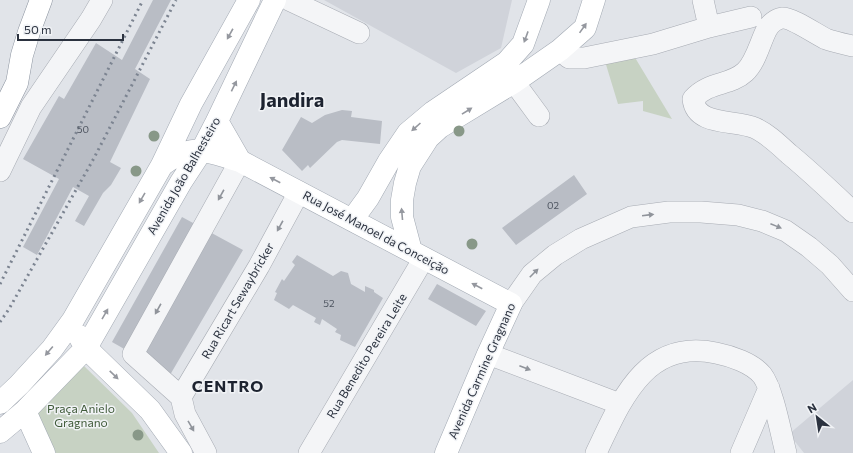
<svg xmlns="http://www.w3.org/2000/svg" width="853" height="453" viewBox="0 0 853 453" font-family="Commissioner,sans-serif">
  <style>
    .built { fill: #d0d3da }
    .green { fill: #c7d2c3 }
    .building { fill: #b9bdc5 }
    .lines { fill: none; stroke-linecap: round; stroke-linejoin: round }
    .minor-casing { stroke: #a7abb3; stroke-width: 22 }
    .major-casing { stroke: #a2a9b3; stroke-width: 23 }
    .highway-casing { stroke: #8a929e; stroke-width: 23 }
    .minor { stroke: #f4f5f7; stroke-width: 21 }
    .major { stroke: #fff; stroke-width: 22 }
    .highway { stroke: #fff; stroke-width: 22 }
    .rail { stroke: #7c8491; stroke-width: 3; stroke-dasharray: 2 4; stroke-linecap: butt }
    .tree { fill: #889888 }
    .oneway { fill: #95989f }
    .oneway2 { fill: #90949b }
    .labels { text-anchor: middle; stroke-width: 3; stroke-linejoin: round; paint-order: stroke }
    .number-label { font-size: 10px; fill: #4e5560 }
    .street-label { font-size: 12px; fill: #2b323f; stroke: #f1f3f6 }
    .park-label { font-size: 12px; fill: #3f5a39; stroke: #f1f3f6 }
    .district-label { font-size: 16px; font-weight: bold; letter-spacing: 1px; fill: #1d2330; stroke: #f1f3f6 }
    .town-label { font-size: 20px; font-weight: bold; fill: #1d2330; stroke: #f1f3f6 }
  </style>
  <rect width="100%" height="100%" fill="#e1e4e9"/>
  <!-- built -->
  <path class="built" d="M 324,0 L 512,0 L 501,48 L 456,73 Z
    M 853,380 L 853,453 L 804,453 L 789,434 Z"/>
  <!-- green -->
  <path class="green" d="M 631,51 L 672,119 L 643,111 L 643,101 L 618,104 L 604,58 Z
    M 83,365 L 132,413 L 159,453 L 56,453 L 36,409 Z"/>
  <!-- building -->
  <path class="building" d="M 153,0 L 171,0 L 135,69 L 150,79 L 110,162 L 121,168 L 111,185 L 103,193 L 84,226 L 75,221 L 89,196 L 73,187 L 37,255 L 23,247 L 59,179 L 23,159 L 59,96 L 64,99 L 96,43 L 122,60 Z
    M 342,110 L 352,111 L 351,117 L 382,121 L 380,144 L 342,140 L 337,142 L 310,168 L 308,165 L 302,171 L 282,150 L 301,117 L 312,123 L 325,115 Z
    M 574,175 L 587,194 L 516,245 L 502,228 Z
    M 182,217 L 243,250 L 170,375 L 112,342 Z
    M 297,255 L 333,276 L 341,271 L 348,273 L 351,284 L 365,292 L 365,286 L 374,290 L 374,292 L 383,298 L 355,347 L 340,340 L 341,335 L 335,332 L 337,329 L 322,319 L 320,325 L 314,322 L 316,318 L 293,305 L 289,309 L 274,300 L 277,293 L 275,292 L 282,279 L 284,281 L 295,265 L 292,262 Z
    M 437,284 L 486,311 L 476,326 L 428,299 Z"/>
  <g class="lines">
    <!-- minor casing -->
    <g class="minor-casing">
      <path id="minor" d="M 289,0 L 359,33
        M 703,0 L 709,27
        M 853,46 C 844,44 834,42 826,39 C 816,34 791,17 782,18 C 776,19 770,24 767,29 C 760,42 756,62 745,72 C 730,86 709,81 693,99 C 696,127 735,119 755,128 C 768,134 778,144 789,154 C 811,172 832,192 853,212
        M 560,50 L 569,58 L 584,58 L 653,44 L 709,27 L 751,17
        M 514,82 L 539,116
        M 0,171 L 31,107 L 91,19 L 102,0
        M 511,304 L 532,274 L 555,255 L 581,239 L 631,217 L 669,212 L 701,212 L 738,215 L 762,221 L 786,231 L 809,247 L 830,265 L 853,291
        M 488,354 L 620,404
        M 181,397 L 133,354 L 240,161
        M 206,453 L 185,414 L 181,397 L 259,266 L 299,192
        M 309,453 L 424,258
        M 596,453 C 621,401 645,338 716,353 C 731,356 752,363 762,375 C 773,389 781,434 786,453
        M 741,453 L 769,388"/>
    </g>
    <!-- major casing -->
    <g class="major-casing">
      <path id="major" d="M 217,121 L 240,161
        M 162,165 C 194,142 205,151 240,161 L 511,304 L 488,354 L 446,453
        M 352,220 L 368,198 L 389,161 L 408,133 L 433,112 L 507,62 L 523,44 L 539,0
        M 411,251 L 402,217 L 402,200 L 405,183 L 410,166 L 428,138 L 440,127 L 514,82 L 560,50 L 585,28 L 594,0
        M 79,336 L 86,348 L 150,410 L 181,453
        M 0,403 L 19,385 L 52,349 L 73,320 L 162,165 L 191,104 L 249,0
        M 25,411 L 44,453
        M 0,432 L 25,411 L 86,348 L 181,182 L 202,150 L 217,121 L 275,0"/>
    </g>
    <!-- highway casing -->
    <g class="highway-casing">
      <path id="highway" d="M 0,117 L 17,83 L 22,55 L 29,32 L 41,0"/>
    </g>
    <!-- minor -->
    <use href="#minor" class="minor"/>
    <!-- major -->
    <use href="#major" class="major"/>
    <!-- highway -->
    <use href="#highway" class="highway"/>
    <!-- rail -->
    <path class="rail" d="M 0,284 L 143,0
      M 0,322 L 9,309 L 94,158 L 176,0"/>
  </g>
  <!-- trees -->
  <g class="tree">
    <circle cx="459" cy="131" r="5.5"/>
    <circle cx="154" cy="136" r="5.5"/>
    <circle cx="136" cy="171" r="5.5"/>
    <circle cx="472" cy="244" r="5.5"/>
    <circle cx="138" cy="435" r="5.5"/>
  </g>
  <!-- one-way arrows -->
  <defs><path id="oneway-solid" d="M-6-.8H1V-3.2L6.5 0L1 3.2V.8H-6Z"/></defs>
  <g class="oneway">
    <use href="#oneway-solid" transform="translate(583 28) rotate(-55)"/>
    <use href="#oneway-solid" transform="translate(230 34) rotate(119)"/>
    <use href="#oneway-solid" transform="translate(526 37) rotate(110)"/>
    <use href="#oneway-solid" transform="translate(234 86) rotate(-64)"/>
    <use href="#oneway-solid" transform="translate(467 111) rotate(-32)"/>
    <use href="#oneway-solid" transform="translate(416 127) rotate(138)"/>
    <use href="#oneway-solid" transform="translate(275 180) rotate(-152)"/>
    <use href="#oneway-solid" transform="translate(142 198) rotate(120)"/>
    <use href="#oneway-solid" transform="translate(402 214) rotate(-95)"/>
    <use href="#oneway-solid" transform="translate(477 286) rotate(-152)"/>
    <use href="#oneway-solid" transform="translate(105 314) rotate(-60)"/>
    <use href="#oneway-solid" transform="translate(49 351) rotate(130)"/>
    <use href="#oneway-solid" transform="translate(114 375) rotate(44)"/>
  </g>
  <g class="oneway2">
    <use href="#oneway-solid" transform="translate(221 195) rotate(119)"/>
    <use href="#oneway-solid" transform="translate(648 215) rotate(-7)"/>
    <use href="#oneway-solid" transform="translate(280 226) rotate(119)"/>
    <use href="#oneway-solid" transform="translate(776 226) rotate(22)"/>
    <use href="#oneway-solid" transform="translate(534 273) rotate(-45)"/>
    <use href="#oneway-solid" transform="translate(158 309) rotate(119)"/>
    <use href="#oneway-solid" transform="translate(525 368) rotate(21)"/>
    <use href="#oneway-solid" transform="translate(191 426) rotate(60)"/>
  </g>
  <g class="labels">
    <!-- number labels -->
    <g class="number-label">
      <text x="83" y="133">50</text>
      <text x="553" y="209">02</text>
      <text x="329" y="307">52</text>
    </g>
    <!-- street labels -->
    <g class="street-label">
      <text transform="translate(184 176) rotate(-60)" y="4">Avenida João Balhesteiro</text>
      <text transform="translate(376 233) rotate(28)" y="4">Rua José Manoel da Conceição</text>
      <text transform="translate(238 301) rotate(-60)" y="4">Rua Ricart Sewaybricker</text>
      <text transform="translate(367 356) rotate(-59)" y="4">Rua Benedito Pereira Leite</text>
      <text transform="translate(482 371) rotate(-66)" y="4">Avenida Carmine Gragnano</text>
    </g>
    <!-- park labels -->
    <g class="park-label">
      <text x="81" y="413">Praça Anielo<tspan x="81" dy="14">Gragnano</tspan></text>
    </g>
    <!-- district labels -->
    <g class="district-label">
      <text x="228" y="392">CENTRO</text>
    </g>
    <!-- town labels -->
    <g class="town-label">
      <text x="292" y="107">Jandira</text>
    </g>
  </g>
  <!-- north arrow -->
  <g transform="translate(817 417) rotate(330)" stroke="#f1f3f6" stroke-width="3" paint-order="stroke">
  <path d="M0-3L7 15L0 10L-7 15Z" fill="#2b323f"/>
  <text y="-6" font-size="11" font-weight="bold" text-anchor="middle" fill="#2b323f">N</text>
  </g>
  <!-- scale -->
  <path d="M18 34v6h105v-6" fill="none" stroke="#2b323f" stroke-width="2"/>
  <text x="24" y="34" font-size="12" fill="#2b323f" stroke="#f1f3f6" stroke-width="3" paint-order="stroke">50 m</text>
</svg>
